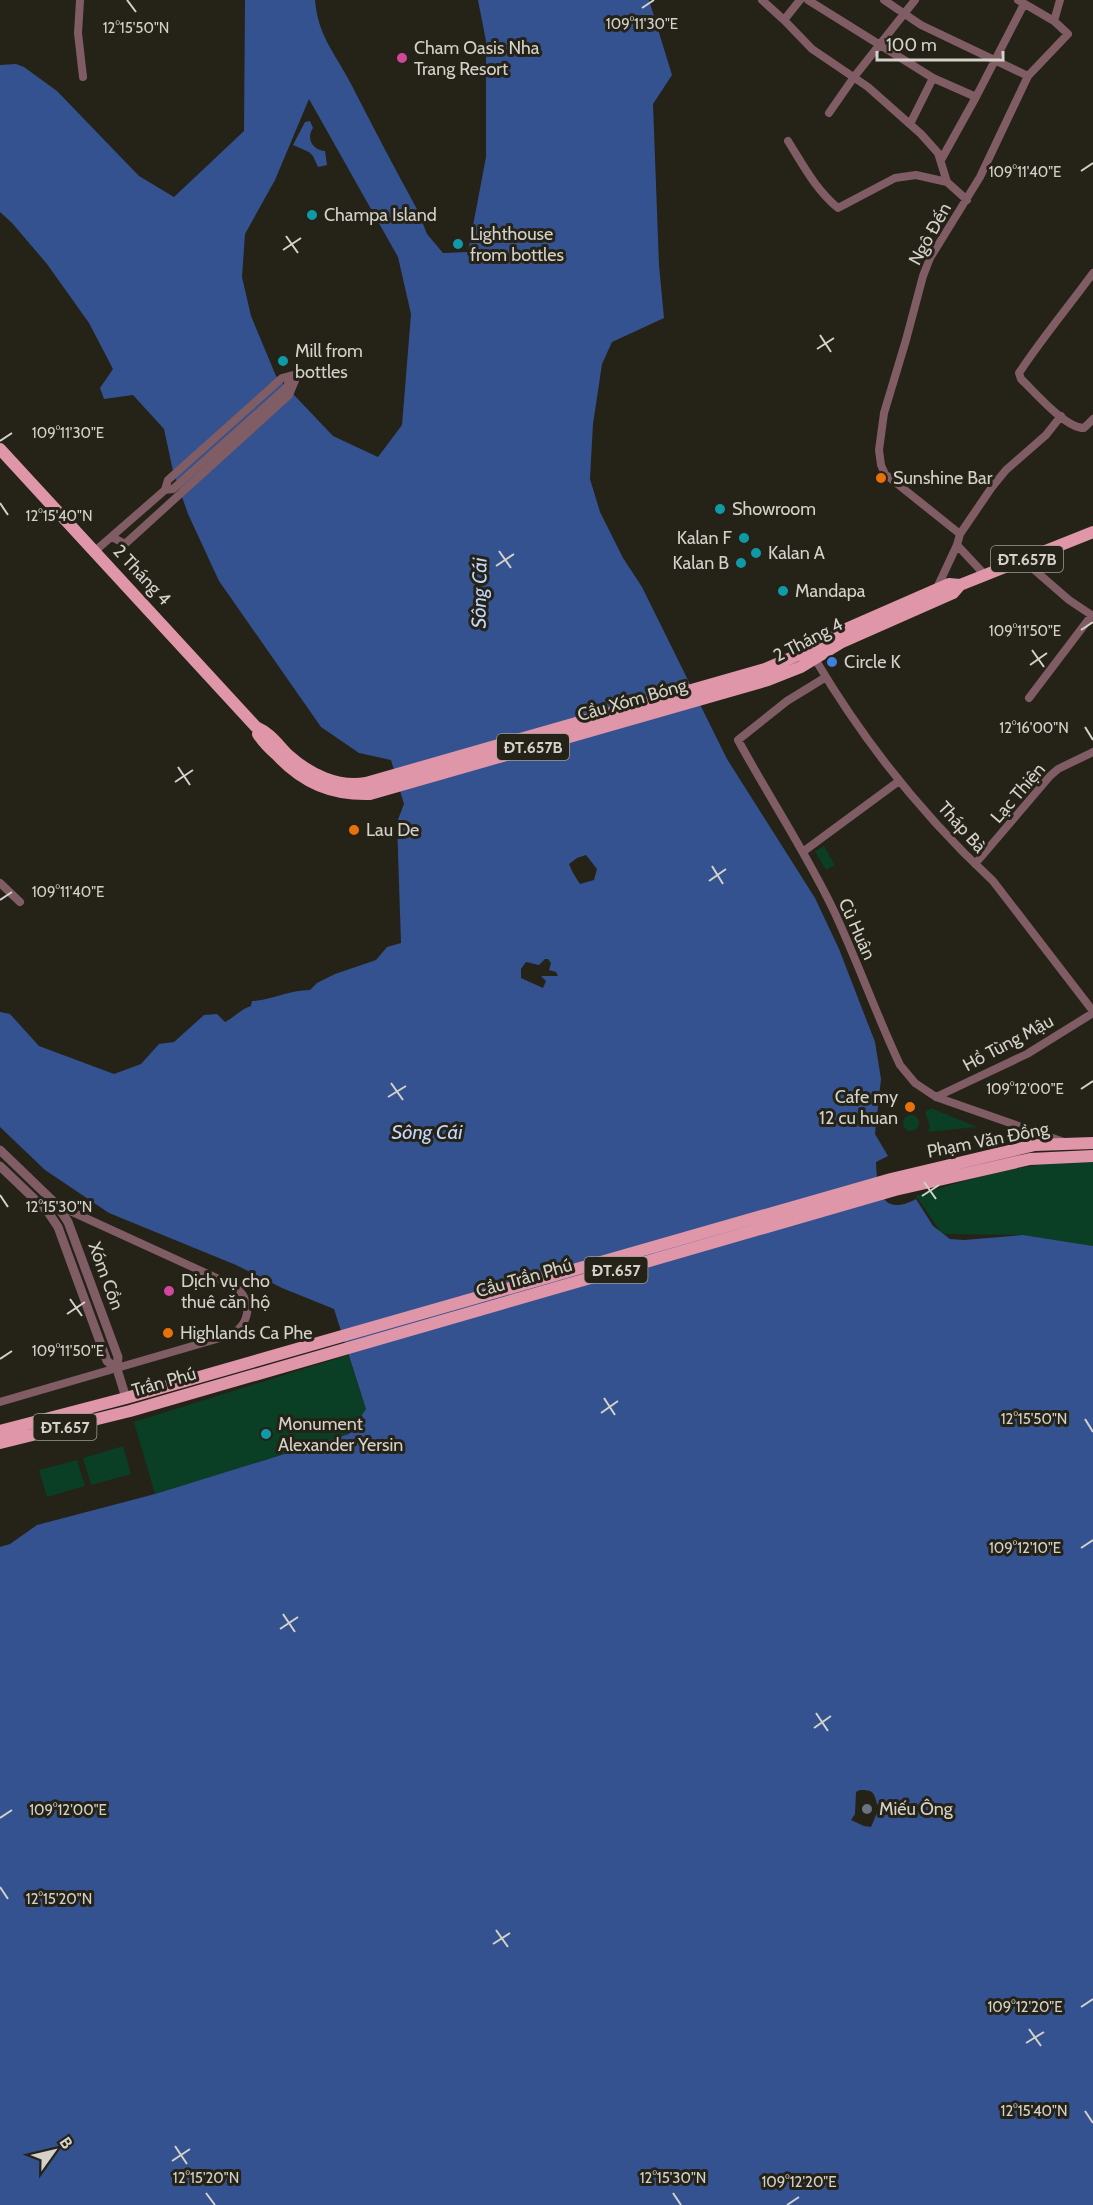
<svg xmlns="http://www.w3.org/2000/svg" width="1093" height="2205" viewBox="0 0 1093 2205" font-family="Cabin,sans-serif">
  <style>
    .green { fill: #0a3f25 }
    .water { fill: #34528f; fill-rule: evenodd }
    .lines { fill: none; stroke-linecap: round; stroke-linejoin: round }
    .minor { stroke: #805c65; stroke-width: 8 }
    .tertiary { stroke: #805c65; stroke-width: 9 }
    .primary { stroke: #df96a8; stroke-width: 12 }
    .ticks { fill: none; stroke: #d3d1ca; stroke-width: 2 }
    .hotel-dot { fill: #d1479c; stroke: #252217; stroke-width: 2 }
    .culture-dot { fill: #0f9aa8; stroke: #252217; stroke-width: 2 }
    .food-dot { fill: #e8710a; stroke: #252217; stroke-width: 2 }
    .shop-dot { fill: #3f7fe0; stroke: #252217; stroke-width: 2 }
    .worship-dot { fill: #6b7280; stroke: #252217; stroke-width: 2 }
    .labels { text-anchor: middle; stroke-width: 6; stroke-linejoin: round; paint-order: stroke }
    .shield { fill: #252217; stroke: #9f9c94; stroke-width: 1.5 }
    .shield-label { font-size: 16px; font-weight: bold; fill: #d3d1ca }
    .poi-label { font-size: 18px; fill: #d3d1ca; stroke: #252217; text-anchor: start }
    .street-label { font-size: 18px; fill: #d3d1ca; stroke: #252217 }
    .water-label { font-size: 20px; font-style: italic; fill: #c3d6fb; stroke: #252217 }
    .ticks-label { font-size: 15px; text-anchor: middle; fill: #d3d1ca; stroke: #252217; stroke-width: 6; stroke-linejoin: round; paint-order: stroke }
  </style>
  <rect width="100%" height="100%" fill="#252217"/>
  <!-- green -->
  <path class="green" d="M 824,846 L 835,865 L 826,870 L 815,851 Z
    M 931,1108 L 977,1127 L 928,1132 L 930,1126 L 925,1112 Z
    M903 1123a8 8 0 1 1 16 0a8 8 0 1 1-16 0Z
    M 1065,1162 L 1093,1162 L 1093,1246 L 1023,1235 L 942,1234 L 916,1196 C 965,1180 1013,1166 1065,1162 Z
    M 348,1355 L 366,1409 L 349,1434 L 155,1494 L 134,1422 Z
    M 123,1446 L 131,1474 L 91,1485 L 83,1458 Z
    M 77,1460 L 85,1486 L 47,1497 L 39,1470 Z"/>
  <!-- water -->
  <path class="water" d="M 245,0 L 315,0 C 318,36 335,53 351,84 C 373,127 395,169 418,211 L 427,234 L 443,253 L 468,252 L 486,157 L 486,41 L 478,0 L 649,0 L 672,75 L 653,104 L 659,265 L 664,318 L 612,342 L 602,364 L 593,424 L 590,479 L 600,512 L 623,558 L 642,587 L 727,759 L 815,898 L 839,949 L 875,1042 L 881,1079 L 875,1134 L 888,1156 L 876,1162 C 877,1189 881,1218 916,1199 L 933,1226 L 950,1239 L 964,1240 L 1023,1235 L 1093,1246 L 1093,2205 L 0,2205 L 0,1547 L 10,1544 L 37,1525 L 155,1494 L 349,1434 L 366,1409 L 334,1309 L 282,1288 L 236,1265 L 109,1213 L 45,1170 L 0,1127 L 0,1012 L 10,1014 L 39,1046 L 114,1074 L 141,1064 L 159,1044 L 174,1042 L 204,1015 L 217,1014 L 225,1022 C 235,1017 241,1009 251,1006 L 252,1001 C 273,1000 289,990 310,990 L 317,983 L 335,974 L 376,960 L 387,947 L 401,943 L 397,822 L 404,804 L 391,760 L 359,753 L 321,727 L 219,581 L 188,514 L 173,471 L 164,429 L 133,395 L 104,399 L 100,388 L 113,369 L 89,323 L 47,264 L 12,223 L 0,212 L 0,65 L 16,64 L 24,67 L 57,91 L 139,176 L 174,197 L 244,131 ZM 309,99 L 398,257 L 411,314 L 402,425 L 378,457 L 333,436 L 276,376 L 251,316 L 242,277 L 245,234 L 275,180 ZM 586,855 L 597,869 L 594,880 L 580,884 L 573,873 L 569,864 L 577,858 ZM 545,959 L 548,959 L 551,963 L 549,970 L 556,972 L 558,976 L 541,976 L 546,981 L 543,988 L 521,978 L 521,969 L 526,962 L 539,965 ZM 860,1790 C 873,1790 874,1792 877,1804 L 886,1808 L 887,1812 L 877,1813 L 871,1827 L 864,1826 L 851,1820 L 855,1814 L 856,1792 Z
    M 310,121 L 313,128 C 306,138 312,150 325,151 L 327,165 L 318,167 L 313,156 L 309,152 L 293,145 L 305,122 Z"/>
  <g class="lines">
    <!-- minor -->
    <path class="minor" d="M 80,0 L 78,33 L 83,77
      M 762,0 L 784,20
      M 800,0 L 784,20 L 812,49 L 868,87 L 921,134 L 938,153 L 947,182 L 967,200
      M 808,0 L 933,78 L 976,97
      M 884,0 L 921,25 L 1028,76
      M 1054,21 L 1060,0
      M 829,113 L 854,77 L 915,0
      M 910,124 L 933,78
      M 788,141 C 803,165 816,190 838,208 L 895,178 L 916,175 L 947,182
      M 941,160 L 976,97 L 1024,4
      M 1093,273 C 1069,306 1042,338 1019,373 L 1021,379 C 1035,392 1065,428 1084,428 L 1093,419
      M 165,490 L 168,480 L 282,378 L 293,375
      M 960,534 L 885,474 L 881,465 L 879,450 L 884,413 L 906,340 L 923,276 L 930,258 L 980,177 L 1028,76 L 1068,34 L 1054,21 L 1018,0
      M 112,537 L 125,544 L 289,395 L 299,371
      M 957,545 L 985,575
      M 95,551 L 165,490 L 173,489 L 287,387 L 290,377
      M 1023,560 L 1069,600 L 1093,616
      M 936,590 L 957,545 L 960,534 L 992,487 L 1006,470 L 1046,435 L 1061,416
      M 815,659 C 863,740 924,817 993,881 L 1093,1011
      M 826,677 L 787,701 L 738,740 C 769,797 805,851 833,909 C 857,960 876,1014 900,1065 L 915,1083 L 936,1097 L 1064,1142
      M 1029,698 L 1092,615
      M 804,851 L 899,781
      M 975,864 L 1050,776 L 1058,769 L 1093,752
      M 0,883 L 20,902
      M 936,1097 L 1027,1054 L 1093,1013
      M 0,1402 L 227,1336 C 250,1327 255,1301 234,1286 L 57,1205"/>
    <!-- tertiary -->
    <path class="tertiary" d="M 0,1150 L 57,1205 L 68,1222 L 118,1357 L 117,1369 L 126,1398
      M 0,1166 L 48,1212 L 58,1227 L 107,1361 L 117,1369"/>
    <!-- primary -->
    <path class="primary" d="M 0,449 L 256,727 C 270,733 278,745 288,755 C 309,774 338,788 366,783 L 765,669 L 798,655 L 837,633 L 949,584 L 960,585 L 1093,532
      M 258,734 C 263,742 270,749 277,755 C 303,783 332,795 370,794 L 768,680 L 801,667 L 842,642 L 953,593 L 960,585
      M 0,1431 L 126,1398 L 891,1179 L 1035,1145 L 1093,1143
      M 0,1443 L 130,1411 L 895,1190 L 1030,1159 L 1093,1156"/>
  </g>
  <!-- ticks -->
  <path class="ticks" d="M 127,0 L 136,12M 642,8 L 654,0M 1081,171 L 1093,163M 286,236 L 298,253M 283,250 L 301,238M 820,335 L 831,352M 817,349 L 834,338M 0,441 L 12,433M 0,503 L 8,515M 499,551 L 511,568M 496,566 L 514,554M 1081,630 L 1093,622M 1032,650 L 1044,667M 1030,665 L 1047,653M 1085,727 L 1093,740M 178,767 L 190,785M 175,782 L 193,770M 712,866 L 723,884M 709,881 L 726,869M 0,900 L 12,892M 391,1083 L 403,1100M 1081,1089 L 1093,1081M 388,1097 L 406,1086M 924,1182 L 936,1199M 0,1195 L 8,1207M 922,1196 L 939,1185M 70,1299 L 82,1316M 67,1314 L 85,1302M 0,1359 L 12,1351M 604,1398 L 615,1415M 601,1413 L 618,1401M 1085,1419 L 1093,1432M 1081,1548 L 1093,1540M 283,1614 L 295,1632M 280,1629 L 298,1617M 816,1713 L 828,1731M 814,1728 L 831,1716M 0,1818 L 12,1810M 0,1887 L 8,1899M 496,1930 L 508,1947M 493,1944 L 510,1933M 1081,2007 L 1093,1999M 1029,2029 L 1041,2046M 1026,2043 L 1044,2032M 1085,2111 L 1093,2123M 175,2146 L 187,2164M 172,2161 L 190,2149M 206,2193 L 215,2205M 673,2193 L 681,2205M 787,2205 L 799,2197"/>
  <!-- markers -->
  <g class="hotel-dot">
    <circle cx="402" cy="58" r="6"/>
    <circle cx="169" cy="1291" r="6"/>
  </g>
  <g class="culture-dot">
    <circle cx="312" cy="215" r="6"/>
    <circle cx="458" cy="244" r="6"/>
    <circle cx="283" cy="361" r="6"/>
    <circle cx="720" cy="509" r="6"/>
    <circle cx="744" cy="538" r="6"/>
    <circle cx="756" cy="553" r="6"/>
    <circle cx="741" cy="563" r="6"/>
    <circle cx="783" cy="591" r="6"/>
    <circle cx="266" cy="1434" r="6"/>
  </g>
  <g class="food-dot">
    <circle cx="881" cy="478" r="6"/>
    <circle cx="354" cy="830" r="6"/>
    <circle cx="910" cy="1107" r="6"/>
    <circle cx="168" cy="1333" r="6"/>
  </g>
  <circle class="shop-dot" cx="832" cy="662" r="6"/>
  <circle class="worship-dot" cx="867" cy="1809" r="6"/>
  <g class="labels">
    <!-- shield labels -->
    <g class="shield">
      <rect x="991" y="546" width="72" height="26" rx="4.5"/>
      <rect x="497" y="734" width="72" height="26" rx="4.5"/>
      <rect x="584.5" y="1257" width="63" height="26" rx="4.5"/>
      <rect x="33.5" y="1414" width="63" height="26" rx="4.5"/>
    </g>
    <g class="shield-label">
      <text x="1027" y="565">ĐT.657B</text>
      <text x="533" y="753">ĐT.657B</text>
      <text x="616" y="1276">ĐT.657</text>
      <text x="65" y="1433">ĐT.657</text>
    </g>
    <!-- poi labels -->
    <g class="poi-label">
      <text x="414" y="54">Cham Oasis Nha<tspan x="414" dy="21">Trang Resort</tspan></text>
      <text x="324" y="221">Champa Island</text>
      <text x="470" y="240">Lighthouse<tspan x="470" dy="21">from bottles</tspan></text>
      <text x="295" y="357">Mill from<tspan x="295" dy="21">bottles</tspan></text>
      <text x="893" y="484">Sunshine Bar</text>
      <text x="732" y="515">Showroom</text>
      <text x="732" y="544" text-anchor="end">Kalan F</text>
      <text x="768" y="559">Kalan A</text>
      <text x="729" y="569" text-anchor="end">Kalan B</text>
      <text x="795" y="597">Mandapa</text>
      <text x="844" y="668">Circle K</text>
      <text x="366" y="836">Lau De</text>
      <text x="898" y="1103" text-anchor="end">Cafe my<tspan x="898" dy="21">12 cu huan</tspan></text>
      <text x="181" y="1287">Dịch vụ cho<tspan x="181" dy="21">thuê căn hộ</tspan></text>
      <text x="180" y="1339">Highlands Ca Phe</text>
      <text x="278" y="1430">Monument<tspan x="278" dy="21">Alexander Yersin</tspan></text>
      <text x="879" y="1815">Miếu Ông</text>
    </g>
    <!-- street labels -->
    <g class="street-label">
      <text transform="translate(930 234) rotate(-61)" y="6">Ngô Đến</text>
      <text transform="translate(142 575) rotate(47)" y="6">2 Tháng 4</text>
      <text transform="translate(808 640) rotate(-27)" y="6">2 Tháng 4</text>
      <text transform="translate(632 700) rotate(-16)" y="6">Cầu Xóm Bóng</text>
      <text transform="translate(1018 793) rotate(-49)" y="6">Lạc Thiện</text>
      <text transform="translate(962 827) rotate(48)" y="6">Tháp Bà</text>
      <text transform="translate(857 929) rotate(66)" y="6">Cù Huân</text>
      <text transform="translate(1008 1043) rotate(-28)" y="6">Hồ Tùng Mậu</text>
      <text transform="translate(988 1140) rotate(-11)" y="6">Phạm Văn Đồng</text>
      <text transform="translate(106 1276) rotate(70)" y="6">Xóm Cồn</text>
      <text transform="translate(524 1278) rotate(-16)" y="6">Cầu Trần Phú</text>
      <text transform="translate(164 1382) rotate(-16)" y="6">Trần Phú</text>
    </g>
    <!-- water labels -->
    <g class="water-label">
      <text transform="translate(479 593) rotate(-89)" y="7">Sông Cái</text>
      <text x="427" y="1139">Sông Cái</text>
    </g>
  </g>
  <g class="ticks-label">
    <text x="642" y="29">109°11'30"E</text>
    <text x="136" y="33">12°15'50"N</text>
    <text x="1025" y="177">109°11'40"E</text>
    <text x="68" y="438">109°11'30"E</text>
    <text x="59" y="521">12°15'40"N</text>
    <text x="1025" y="636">109°11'50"E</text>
    <text x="1034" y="733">12°16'00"N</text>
    <text x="68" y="897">109°11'40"E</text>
    <text x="1025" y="1094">109°12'00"E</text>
    <text x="59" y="1212">12°15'30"N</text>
    <text x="68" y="1356">109°11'50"E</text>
    <text x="1034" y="1424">12°15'50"N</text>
    <text x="1025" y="1553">109°12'10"E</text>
    <text x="68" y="1815">109°12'00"E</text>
    <text x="59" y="1904">12°15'20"N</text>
    <text x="1025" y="2012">109°12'20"E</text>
    <text x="1034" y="2116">12°15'40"N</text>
    <text x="206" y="2183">12°15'20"N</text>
    <text x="673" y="2183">12°15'30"N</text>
    <text x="799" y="2187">109°12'20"E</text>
  </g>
  <!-- north arrow -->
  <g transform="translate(54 2151) rotate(56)" stroke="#252217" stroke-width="4.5" paint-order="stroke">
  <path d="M0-4.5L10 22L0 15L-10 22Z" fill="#d3d1ca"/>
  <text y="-9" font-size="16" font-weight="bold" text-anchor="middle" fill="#d3d1ca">B</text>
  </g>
  <!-- scale -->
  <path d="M877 51v9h126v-9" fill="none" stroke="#d3d1ca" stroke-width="3"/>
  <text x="886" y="51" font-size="18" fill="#d3d1ca" stroke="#252217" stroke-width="4.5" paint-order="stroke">100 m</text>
</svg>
